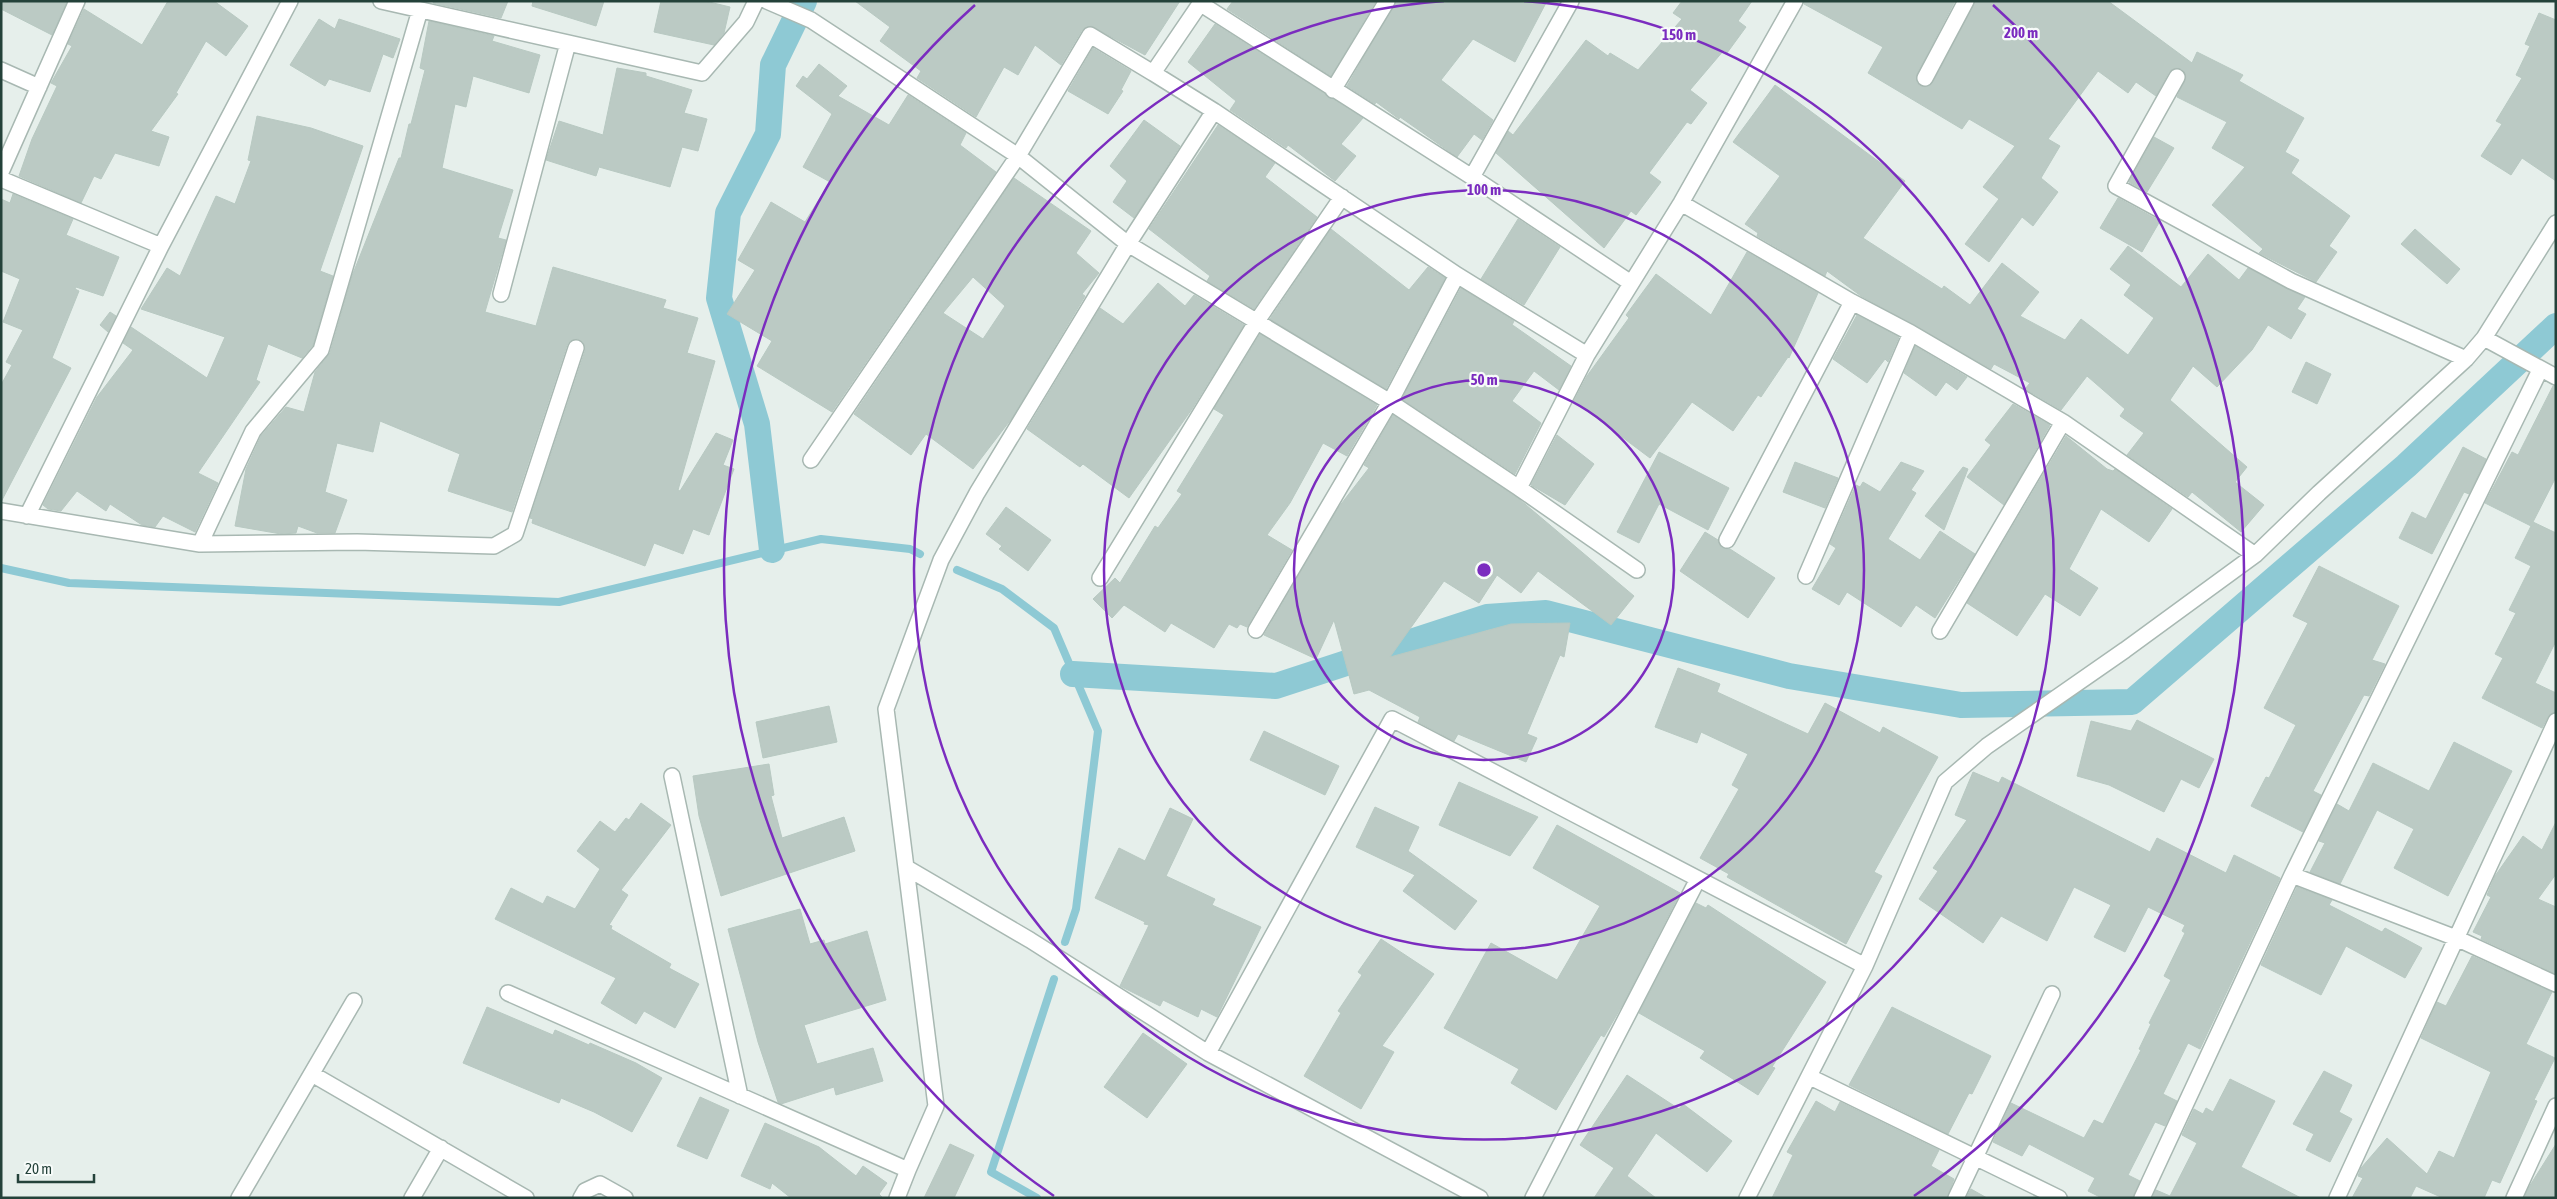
<svg xmlns="http://www.w3.org/2000/svg" width="2557" height="1199" viewBox="0 0 2557 1199" font-family="'Asap Condensed',sans-serif">
  <style>
    .lines { fill: none; stroke-linecap: round; stroke-linejoin: round }
    .stream { stroke: #8ec9d4; stroke-width: 8 }
    .canal { stroke: #8ec9d4; stroke-width: 26 }
    .building { fill: #bbcac4; stroke: #b8c9c2; fill-rule: evenodd }
    .minor-casing { stroke: #a8b8b2; stroke-width: 18 }
    .minor { stroke: #fff; stroke-width: 15 }
    .ring { fill: none; stroke: #7b2cbf; stroke-width: 2.5 }
    .centre { fill: #7b2cbf; stroke: #f7fbf9; stroke-width: 2.5 }
    .ring-label { font-size: 15px; text-anchor: middle; font-weight: bold; fill: #7b2cbf; stroke: #f7fbf9; stroke-width: 4.5; stroke-linejoin: round; paint-order: stroke }
  </style>
  <rect width="100%" height="100%" fill="#e6efeb"/>
  <g class="lines">
    <!-- stream -->
    <path class="stream" d="M 1,568 L 69,583 L 559,602 L 821,539 L 910,549 L 920,554
      M 957,570 L 1002,589 L 1054,628 L 1098,731 L 1076,909 L 1065,942
      M 1037,1198 L 991,1172 L 1054,979"/>
    <!-- canal -->
    <path class="canal" d="M 772,550 L 757,424 L 719,298 L 728,213 L 768,134 L 773,65 L 804,1
      M 1073,674 L 1276,686 L 1487,617 L 1546,613 L 1789,676 L 1961,705 L 2132,702 L 2406,466 L 2556,326"/>
  </g>
  <!-- building -->
  <path class="building" d="M 1,1 L 67,1 L 52,35 L 1,9 Z
    M 168,1 L 214,1 L 248,26 L 226,56 L 206,41 L 176,93 L 178,94 L 151,131 L 169,137 L 159,166 L 115,153 L 101,179 L 94,176 L 81,203 L 19,176 L 32,139 L 57,86 L 51,83 L 72,46 L 68,44 L 84,9 L 142,45 Z
    M 434,1 L 508,1 L 501,18 L 433,3 Z
    M 533,1 L 604,1 L 596,26 L 532,6 Z
    M 661,1 L 705,1 L 730,7 L 724,33 L 714,45 L 654,32 Z
    M 855,1 L 1180,1 L 1145,55 L 1091,26 L 1082,30 L 1061,65 L 1035,45 L 1018,75 L 1004,67 L 976,117 L 917,78 L 921,71 L 880,41 L 890,27 Z
    M 1233,1 L 1376,1 L 1331,76 L 1227,9 Z
    M 1396,1 L 1547,1 L 1515,62 L 1473,39 L 1441,80 L 1493,120 L 1482,140 L 1474,134 L 1457,157 L 1400,117 L 1399,119 L 1376,102 L 1375,104 L 1347,86 Z
    M 1682,1 L 1752,1 L 1738,21 L 1746,27 L 1727,53 L 1724,50 L 1690,90 L 1707,103 L 1691,124 L 1687,122 L 1649,173 L 1661,182 L 1636,215 L 1631,211 L 1604,248 L 1496,153 L 1508,131 L 1513,135 L 1586,40 L 1608,56 L 1610,53 L 1638,70 L 1682,19 L 1673,13 Z
    M 1804,1 L 1955,1 L 1917,74 L 1917,83 L 1925,87 L 1933,82 L 1975,1 L 2108,1 L 2192,63 L 2197,52 L 2243,75 L 2239,81 L 2304,118 L 2285,152 L 2299,160 L 2291,173 L 2350,216 L 2329,246 L 2337,252 L 2316,282 L 2259,253 L 2263,249 L 2212,205 L 2245,167 L 2212,148 L 2227,122 L 2177,97 L 2186,77 L 2182,69 L 2176,68 L 2169,72 L 2156,96 L 2136,82 L 2128,93 L 2098,71 L 2048,139 L 2060,146 L 2041,178 L 2058,192 L 2033,226 L 2022,217 L 1989,262 L 1965,244 L 1999,199 L 1983,187 L 2015,146 L 1969,119 L 1962,129 L 1868,73 L 1883,47 L 1804,4 Z
    M 2539,13 L 2556,20 L 2556,181 L 2522,158 L 2511,175 L 2481,156 L 2502,124 L 2496,121 L 2522,78 L 2516,75 L 2530,46 L 2525,44 Z
    M 319,19 L 335,29 L 339,19 L 400,39 L 393,58 L 383,54 L 370,92 L 329,79 L 325,86 L 290,65 Z
    M 429,21 L 494,36 L 492,41 L 540,55 L 529,93 L 473,76 L 466,107 L 455,104 L 442,168 L 513,190 L 498,238 L 506,240 L 485,312 L 536,326 L 553,267 L 666,300 L 663,308 L 698,318 L 687,353 L 715,361 L 678,490 L 680,491 L 716,433 L 733,440 L 723,465 L 734,469 L 709,535 L 693,529 L 683,554 L 654,543 L 645,566 L 532,523 L 533,519 L 530,518 L 585,351 L 583,342 L 578,339 L 570,341 L 567,345 L 512,512 L 448,491 L 460,454 L 380,421 L 373,452 L 337,443 L 325,492 L 347,500 L 335,533 L 317,533 L 298,526 L 296,533 L 281,534 L 235,526 L 246,469 L 261,436 L 286,407 L 304,412 L 315,372 L 330,353 L 352,276 L 399,158 L 401,158 L 409,124 L 411,124 L 425,70 L 420,68 Z
    M 1215,24 L 1363,118 L 1341,144 L 1356,156 L 1335,181 L 1288,145 L 1286,148 L 1230,110 L 1236,101 L 1188,62 Z
    M 1093,48 L 1131,71 L 1121,90 L 1123,91 L 1108,114 L 1068,91 Z
    M 819,64 L 847,86 L 838,96 L 889,125 L 908,95 L 966,133 L 960,145 L 996,172 L 832,412 L 757,366 L 772,341 L 727,314 L 755,270 L 738,260 L 771,202 L 805,222 L 830,182 L 803,167 L 832,114 L 796,86 L 803,76 L 807,79 Z
    M 617,68 L 646,73 L 646,76 L 692,90 L 684,113 L 707,119 L 698,151 L 682,147 L 670,187 L 599,167 L 596,176 L 546,160 L 559,121 L 603,135 Z
    M 1775,85 L 1905,181 L 1863,238 L 1942,289 L 1944,286 L 1970,305 L 2002,263 L 2039,292 L 2020,316 L 2065,340 L 2081,319 L 2128,355 L 2154,318 L 2124,295 L 2131,285 L 2110,269 L 2128,246 L 2181,287 L 2208,254 L 2239,280 L 2248,268 L 2305,297 L 2297,309 L 2306,314 L 2291,339 L 2268,325 L 2252,350 L 2217,387 L 2193,366 L 2170,400 L 2247,467 L 2235,482 L 2264,505 L 2241,532 L 2192,492 L 2188,497 L 2127,455 L 2144,433 L 2120,416 L 2125,409 L 2087,376 L 2061,410 L 2025,389 L 2030,383 L 1994,364 L 1991,369 L 1861,296 L 1827,271 L 1825,276 L 1757,236 L 1758,233 L 1745,224 L 1780,176 L 1733,142 Z
    M 257,116 L 311,128 L 363,146 L 320,271 L 333,276 L 313,345 L 302,358 L 268,344 L 256,380 L 260,382 L 198,473 L 218,483 L 195,532 L 163,516 L 155,527 L 142,525 L 110,504 L 106,511 L 77,491 L 61,511 L 48,509 L 43,505 L 97,397 L 133,350 L 123,343 L 131,327 L 207,378 L 225,337 L 141,309 L 167,268 L 180,276 L 216,196 L 235,204 L 251,161 L 248,160 Z
    M 1144,120 L 1180,146 L 1134,218 L 1113,202 L 1127,181 L 1110,166 Z
    M 1218,125 L 1275,163 L 1265,177 L 1317,217 L 1254,309 L 1207,281 L 1210,276 L 1149,229 Z
    M 2154,137 L 2174,148 L 2147,192 L 2129,182 Z
    M 1014,178 L 1091,231 L 1076,253 L 1099,273 L 1082,294 L 1085,296 L 1012,418 L 973,469 L 926,434 L 911,455 L 854,414 ZM 973,277 L 1005,306 L 983,339 L 943,313 Z
    M 13,194 L 73,219 L 66,235 L 119,257 L 103,296 L 76,287 L 75,289 L 79,291 L 52,358 L 71,368 L 1,502 L 1,385 L 12,365 L 6,362 L 23,330 L 3,322 L 20,279 L 1,271 L 1,199 L 10,203 Z
    M 2118,198 L 2160,221 L 2142,252 L 2100,228 Z
    M 1518,219 L 1560,247 L 1524,305 L 1481,279 Z
    M 1331,229 L 1409,290 L 1428,267 L 1445,278 L 1386,389 L 1270,319 Z
    M 2415,229 L 2460,269 L 2447,284 L 2401,244 Z
    M 1747,252 L 1818,293 L 1789,358 L 1788,357 L 1761,397 L 1758,395 L 1733,431 L 1692,402 L 1650,458 L 1574,401 L 1587,376 L 1629,318 L 1626,315 L 1656,274 L 1711,315 Z
    M 1158,283 L 1185,306 L 1194,295 L 1244,325 L 1192,409 L 1129,498 L 1083,464 L 1080,467 L 1027,429 L 1100,308 L 1123,324 Z
    M 1461,288 L 1514,321 L 1512,325 L 1514,326 L 1571,366 L 1559,390 L 1534,371 L 1512,401 L 1541,423 L 1515,474 L 1402,399 Z
    M 110,312 L 116,316 L 108,332 L 100,325 Z
    M 1857,315 L 1899,337 L 1888,362 L 1885,359 L 1867,383 L 1833,359 Z
    M 1260,334 L 1377,405 L 1347,456 L 1323,443 L 1290,503 L 1267,535 L 1292,550 L 1247,627 L 1240,624 L 1237,628 L 1229,624 L 1214,648 L 1171,623 L 1165,632 L 1124,605 L 1112,618 L 1093,599 L 1115,578 L 1120,583 L 1155,526 L 1158,528 L 1182,494 L 1177,491 L 1224,415 L 1214,409 Z
    M 1915,346 L 1967,377 L 1957,390 L 1946,382 L 1936,396 L 1904,373 Z
    M 2306,362 L 2331,374 L 2317,404 L 2292,392 Z
    M 2553,386 L 2556,386 L 2556,477 L 2533,522 L 2556,533 L 2556,641 L 2535,683 L 2556,693 L 2556,712 L 2548,717 L 2542,728 L 2482,698 L 2503,658 L 2495,654 L 2516,613 L 2509,610 L 2531,566 L 2515,558 L 2531,526 L 2485,503 L 2512,452 L 2518,455 Z
    M 2013,404 L 2050,425 L 2004,505 L 1967,477 L 1991,445 L 1985,440 Z
    M 1393,415 L 1519,499 L 1634,596 L 1611,625 L 1538,571 L 1521,593 L 1497,575 L 1479,603 L 1444,581 L 1390,657 L 1511,624 L 1570,623 L 1564,657 L 1560,655 L 1527,734 L 1537,738 L 1526,762 L 1458,734 L 1454,741 L 1418,722 L 1420,717 L 1369,690 L 1354,694 L 1334,620 L 1316,659 L 1264,635 L 1338,508 L 1369,468 L 1364,465 Z
    M 1557,435 L 1594,464 L 1565,505 L 1531,485 Z
    M 2066,436 L 2107,469 L 2113,471 L 2115,469 L 2172,509 L 2149,542 L 2101,509 L 2069,569 L 2098,588 L 2080,616 L 2045,594 L 2017,636 L 1967,603 Z
    M 2463,447 L 2486,459 L 2469,494 L 2464,492 L 2432,554 L 2399,538 L 2412,512 L 2426,519 Z
    M 1659,452 L 1729,488 L 1708,530 L 1659,504 L 1639,543 L 1617,532 Z
    M 1795,462 L 1838,478 L 1825,508 L 1783,492 Z
    M 1901,462 L 1924,471 L 1911,490 L 1916,493 L 1888,539 L 1920,560 L 1940,531 L 1975,554 L 1935,618 L 1916,605 L 1901,627 L 1847,592 L 1839,605 L 1812,589 L 1836,548 L 1830,544 L 1856,485 L 1860,487 L 1863,482 L 1880,492 Z
    M 1963,467 L 1968,469 L 1944,530 L 1925,516 Z
    M 1006,507 L 1051,540 L 1028,571 L 999,549 L 1002,546 L 986,534 Z
    M 1705,532 L 1718,540 L 1722,548 L 1730,549 L 1775,578 L 1748,618 L 1680,571 Z
    M 2319,566 L 2399,606 L 2372,660 L 2385,664 L 2369,696 L 2364,695 L 2313,791 L 2321,795 L 2303,832 L 2251,806 L 2266,777 L 2269,778 L 2296,725 L 2264,708 L 2308,623 L 2293,616 Z
    M 1678,668 L 1720,684 L 1717,692 L 1808,734 L 1825,703 L 1880,733 L 1883,727 L 1938,757 L 1874,872 L 1882,876 L 1846,944 L 1727,877 L 1729,874 L 1700,858 L 1739,789 L 1732,785 L 1748,754 L 1701,732 L 1697,743 L 1655,727 Z
    M 829,706 L 837,742 L 763,758 L 756,722 Z
    M 2137,720 L 2214,759 L 2199,788 L 2181,779 L 2164,812 L 2109,785 L 2077,776 L 2091,721 L 2131,731 Z
    M 1264,731 L 1339,766 L 1325,795 L 1250,760 Z
    M 2454,742 L 2512,771 L 2448,896 L 2394,868 L 2414,829 L 2377,810 L 2340,884 L 2310,872 L 2325,843 L 2319,841 L 2337,804 L 2349,811 L 2373,763 L 2429,791 Z
    M 769,764 L 774,795 L 771,796 L 782,838 L 844,817 L 855,851 L 721,896 L 699,816 L 693,776 Z
    M 1973,772 L 1999,783 L 2002,777 L 2150,852 L 2157,838 L 2226,873 L 2234,855 L 2280,878 L 2200,1049 L 2188,1043 L 2163,1094 L 2177,1101 L 2165,1126 L 2155,1122 L 2128,1175 L 2140,1181 L 2133,1198 L 2102,1198 L 2088,1191 L 2095,1178 L 2029,1144 L 2022,1156 L 1993,1142 L 2011,1103 L 2084,1138 L 2094,1120 L 2103,1124 L 2141,1050 L 2139,1049 L 2151,1024 L 2149,1023 L 2171,980 L 2164,976 L 2185,933 L 2182,931 L 2185,925 L 2148,907 L 2125,952 L 2094,937 L 2111,905 L 2074,887 L 2047,941 L 2001,916 L 1983,943 L 1919,899 L 1938,871 L 1933,868 L 1967,820 L 1955,815 Z
    M 1459,782 L 1538,817 L 1510,856 L 1439,825 Z
    M 641,803 L 671,825 L 621,890 L 628,895 L 609,925 L 612,926 L 611,929 L 671,964 L 669,968 L 699,984 L 675,1028 L 644,1011 L 636,1024 L 601,1003 L 616,978 L 495,919 L 511,888 L 543,904 L 547,896 L 575,909 L 600,869 L 577,851 L 600,821 L 615,832 L 626,818 L 629,820 Z
    M 1375,807 L 1419,827 L 1408,851 L 1477,901 L 1455,930 L 1403,891 L 1415,875 L 1356,847 Z
    M 1170,808 L 1193,819 L 1166,876 L 1215,899 L 1212,905 L 1261,927 L 1217,1017 L 1201,1009 L 1198,1017 L 1163,1000 L 1160,1006 L 1120,986 L 1149,925 L 1144,924 L 1145,922 L 1095,898 L 1119,848 L 1145,861 Z
    M 2556,822 L 2556,874 L 2538,899 L 2556,907 L 2556,974 L 2481,939 L 2482,936 L 2473,932 L 2491,897 L 2487,895 L 2495,876 L 2523,836 L 2542,850 Z
    M 1557,825 L 1680,893 L 1623,1004 L 1604,1037 L 1601,1035 L 1556,1110 L 1511,1083 L 1519,1069 L 1444,1028 L 1491,943 L 1557,980 L 1600,906 L 1533,868 Z
    M 2297,887 L 2332,900 L 2329,905 L 2382,932 L 2385,928 L 2422,948 L 2405,978 L 2346,946 L 2321,995 L 2261,965 Z
    M 1696,903 L 1706,908 L 1708,905 L 1826,982 L 1772,1067 L 1775,1068 L 1758,1095 L 1700,1058 L 1705,1051 L 1639,1013 Z
    M 800,909 L 810,944 L 824,940 L 825,944 L 867,931 L 886,1000 L 804,1025 L 817,1064 L 873,1048 L 883,1081 L 836,1095 L 834,1087 L 781,1104 L 778,1102 L 758,1042 L 728,929 Z
    M 1381,939 L 1434,974 L 1382,1046 L 1394,1052 L 1361,1109 L 1304,1076 L 1341,1013 L 1338,1011 L 1362,975 L 1358,972 Z
    M 2472,956 L 2552,992 L 2526,1044 L 2555,1058 L 2534,1100 L 2537,1101 L 2500,1183 L 2492,1180 L 2484,1198 L 2443,1198 L 2416,1186 L 2410,1198 L 2352,1198 L 2363,1178 L 2358,1176 L 2361,1168 L 2387,1138 L 2427,1174 L 2439,1151 L 2454,1158 L 2491,1072 L 2421,1038 L 2437,1002 L 2446,1006 Z
    M 487,1007 L 553,1035 L 555,1030 L 589,1045 L 590,1043 L 636,1063 L 662,1078 L 632,1132 L 594,1112 L 561,1098 L 559,1103 L 463,1063 Z
    M 1892,1007 L 1991,1056 L 1972,1094 L 1969,1093 L 1948,1134 L 1849,1085 Z
    M 1143,1033 L 1187,1064 L 1147,1118 L 1104,1087 Z
    M 2324,1071 L 2352,1085 L 2339,1112 L 2352,1119 L 2330,1162 L 2306,1150 L 2314,1134 L 2293,1124 Z
    M 1627,1075 L 1679,1109 L 1683,1104 L 1732,1141 L 1707,1172 L 1656,1133 L 1627,1176 L 1656,1198 L 1594,1198 L 1614,1168 L 1580,1145 Z
    M 2230,1079 L 2275,1101 L 2241,1167 L 2301,1198 L 2152,1198 L 2156,1190 L 2170,1196 L 2197,1143 L 2182,1135 L 2194,1109 L 2203,1114 L 2206,1108 L 2213,1112 Z
    M 700,1097 L 729,1110 L 707,1159 L 677,1146 Z
    M 1816,1101 L 1835,1112 L 1840,1102 L 1939,1150 L 1931,1166 L 1954,1179 L 1947,1198 L 1772,1198 L 1793,1155 L 1787,1152 Z
    M 765,1123 L 819,1147 L 856,1176 L 863,1166 L 887,1183 L 879,1194 L 883,1198 L 791,1198 L 772,1183 L 770,1189 L 741,1176 Z
    M 950,1144 L 974,1155 L 954,1198 L 924,1198 Z
    M 2556,1144 L 2556,1198 L 2524,1198 L 2529,1187 Z
    M 1971,1189 L 1987,1198 L 1966,1198 Z"/>
  <g class="lines">
    <!-- minor casing -->
    <g class="minor-casing">
      <path id="minor" d="M 381,1 L 702,73 L 746,22 L 756,1
        M 767,1 L 811,20 L 1018,156 L 1128,244 L 1390,402 L 1519,488 L 1587,355 L 1681,203 L 1795,1
        M 1201,4 L 1472,177 L 1631,283
        M 1,70 L 39,87
        M 1153,73 L 1214,111 L 1457,275 L 1587,355
        M 2177,77 L 2116,186 L 2291,281 L 2466,359
        M 1925,78 L 1966,1
        M 1333,90 L 1387,1
        M 1,172 L 77,1
        M 1472,177 L 1571,1
        M 1,179 L 161,246
        M 1681,203 L 1852,302 L 1911,333 L 2063,422 L 2255,555
        M 501,294 L 568,43
        M 2484,338 L 2556,377
        M 811,460 L 1018,156 L 1090,35 L 1153,73 L 1202,1
        M 1519,488 L 1637,570
        M 1,511 L 200,544 L 357,542 L 494,546 L 515,534 L 576,348
        M 27,516 L 161,246 L 290,1
        M 1727,540 L 1852,302
        M 200,544 L 253,431 L 321,350 L 420,10
        M 1806,576 L 1911,333
        M 1100,578 L 1257,321 L 1342,197
        M 1256,630 L 1390,402 L 1457,275
        M 1940,631 L 2063,422
        M 672,776 L 740,1096
        M 907,868 L 1030,940 L 1208,1053
        M 2292,875 L 2456,938 L 2556,984
        M 508,993 L 908,1170 L 897,1198
        M 312,1074 L 526,1198
        M 1810,1077 L 2059,1198
        M 908,1170 L 936,1106 L 886,709 L 941,560 L 977,493 L 1128,244 L 1214,111
        M 239,1198 L 354,1001
        M 412,1198 L 441,1148
        M 581,1198 L 585,1191 L 600,1184 L 625,1198
        M 1480,1198 L 1208,1053 L 1392,719 L 1865,966
        M 1533,1198 L 1698,879
        M 1747,1198 L 1865,966 L 1945,782 L 1987,746 L 2125,650 L 2255,555 L 2319,493 L 2466,359 L 2484,338 L 2556,223
        M 1956,1198 L 2052,994
        M 2142,1198 L 2292,875 L 2540,370
        M 2337,1198 L 2556,721
        M 2514,1198 L 2556,1106"/>
    </g>
    <!-- minor -->
    <use href="#minor" class="minor"/>
  </g>
  <!-- distance rings -->
  <g class="ring">
    <circle cx="1484" cy="570" r="190"/>
    <circle cx="1484" cy="570" r="380"/>
    <path d="M1524 1A570 570 0 1 1 1444 1"/>
    <path d="M1054 1196A760 760 0 0 1 975 5M1993 5A760 760 0 0 1 1914 1196"/>
  </g>
  <circle cx="1484" cy="570" r="8" class="centre"/>
  <g class="ring-label">
    <text x="2021" y="38">200 m</text>
    <text x="1679" y="40">150 m</text>
    <text x="1484" y="195">100 m</text>
    <text x="1484" y="385">50 m</text>
  </g>
  <!-- border -->
  <rect width="2557" height="1199" fill="none" stroke="#24423a" stroke-width="5"/>
  <!-- scale -->
  <path d="M18 1174v8h76v-8" fill="none" stroke="#24423a" stroke-width="2.5"/>
  <text x="25" y="1174" font-size="15" fill="#24423a" stroke="#f7fbf9" stroke-width="4" paint-order="stroke">20 m</text>
</svg>
